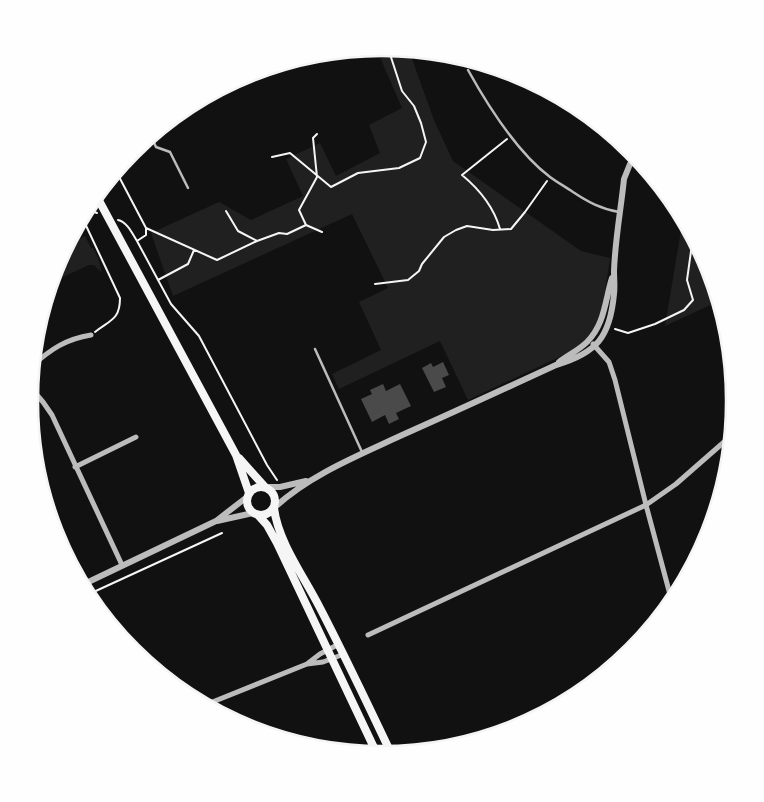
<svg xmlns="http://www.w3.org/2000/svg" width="764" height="802" viewBox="0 0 764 802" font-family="Helvetica,sans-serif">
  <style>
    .green { fill: #202020 }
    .building { fill: #4a4a4a }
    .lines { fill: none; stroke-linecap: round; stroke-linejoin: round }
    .path { stroke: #f5f5f5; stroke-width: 2 }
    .service { stroke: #bcbcbc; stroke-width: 2.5 }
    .minor { stroke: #bcbcbc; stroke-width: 5 }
    .tertiary { stroke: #bcbcbc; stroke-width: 6 }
    .primary { stroke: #f5f5f5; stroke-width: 8 }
    .rim { fill: none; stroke: #f5f5f5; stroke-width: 2.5 }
  </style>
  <rect width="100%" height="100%" fill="#111"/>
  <!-- green -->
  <path class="green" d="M 376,48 L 411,51 L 411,56 L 434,120 L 453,161 L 581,251 L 610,258 L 603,306 L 593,331 L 587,339 L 568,353 L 468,400 L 440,341 L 339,389 L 332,374 L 381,350 L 359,302 L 388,288 L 352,214 L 173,296 L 151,233 L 219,202 L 251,220 L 303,196 L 286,159 L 320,143 L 336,176 L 380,153 L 369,125 L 402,108 Z
    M 683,218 L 708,266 L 719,301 L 665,326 Z
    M 85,236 L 91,248 L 93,248 L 98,258 L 102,273 L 94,265 L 89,265 L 50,283 L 56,266 L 67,245 Z"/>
  <!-- building -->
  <path class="building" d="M 443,362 L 449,375 L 442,378 L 446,387 L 434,392 L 422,368 L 431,363 L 433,367 Z
    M 383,384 L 386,391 L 400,384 L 411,406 L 396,413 L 399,419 L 389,424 L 385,415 L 372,422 L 361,399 L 372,394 L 370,390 Z"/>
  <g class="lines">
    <!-- path -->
    <path class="path" d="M 463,58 L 466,65
      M 272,157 L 290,153 L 331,187 L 358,173 L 399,168 L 420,158 L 426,142 L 421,123 L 414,106 L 402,91 L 388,48
      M 116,171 L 146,228 L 146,235 L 137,241 L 171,304 L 199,336 L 267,465 L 277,480
      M 86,209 L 97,213
      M 226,211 L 238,231 L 257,241
      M 82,217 L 120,298 C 120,320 110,320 95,332
      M 118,220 C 127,222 132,233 137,241
      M 306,225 L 322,232
      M 146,228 L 217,260 L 257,241 L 279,233 L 287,234 L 306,225 L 299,210 L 317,177 L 313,138 L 317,134
      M 500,229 C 494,208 479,189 462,175 L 507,139
      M 158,280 L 188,264 L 194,250
      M 375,284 L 408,280 L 419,271 L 422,264 L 444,237 L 456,230 L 467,226 L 493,230 L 511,229 L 525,212 L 547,181
      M 615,329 L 628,333 L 655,324 L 684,310 L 693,300 L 687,280 L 693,237
      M 87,595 L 222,533"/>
    <!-- service -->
    <path class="service" d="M 468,70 C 488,106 517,152 550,177 C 558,183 566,187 573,192 C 588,202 601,209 619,212
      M 151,136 L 156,147 L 170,152 L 188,188
      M 315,349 L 362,452"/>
    <!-- minor -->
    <path class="minor" d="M 593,344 L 609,362 L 615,380 L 646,505 L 672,602
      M 32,366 C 51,349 66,339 91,335
      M 30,387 L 43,402 L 52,415 L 122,565
      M 75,467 L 136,437
      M 368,635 L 646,505 L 676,484 L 732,435
      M 307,664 L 320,654 L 339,644
      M 561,704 L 571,696 L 589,686
      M 205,705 L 307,664 L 323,662 L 344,654"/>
    <!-- tertiary -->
    <path class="tertiary" d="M 559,362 C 568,355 579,350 587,342 C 605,324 605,300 612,278
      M 265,487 L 280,487 L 306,481
      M 275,507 C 310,475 357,456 400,436 C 452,413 504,389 556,365 C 597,353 610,337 614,294 C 615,286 614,279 614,271 C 615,240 621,209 624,179 L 630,164 L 637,157
      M 217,521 L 253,513
      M 82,585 L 216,521 L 247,497"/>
    <!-- primary -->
    <path class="primary" d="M 96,195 L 236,455 L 249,493
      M 239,458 L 265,487
      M247 501a14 14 0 1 1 28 0a14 14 0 1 1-28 0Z
      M 274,508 C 278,542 305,578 320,608 C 345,656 368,705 391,753
      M 258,515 L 267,525 L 277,543 L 377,754"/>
  </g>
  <!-- crop -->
  <path d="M0 0H764V802H0ZM382 56H382A344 344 0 0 1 726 400V402A344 344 0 0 1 382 746H382A344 344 0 0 1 38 402V400A344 344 0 0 1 382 56Z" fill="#fefefe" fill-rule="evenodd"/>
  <path class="rim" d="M382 56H382A344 344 0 0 1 726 400V402A344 344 0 0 1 382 746H382A344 344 0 0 1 38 402V400A344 344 0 0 1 382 56Z"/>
</svg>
